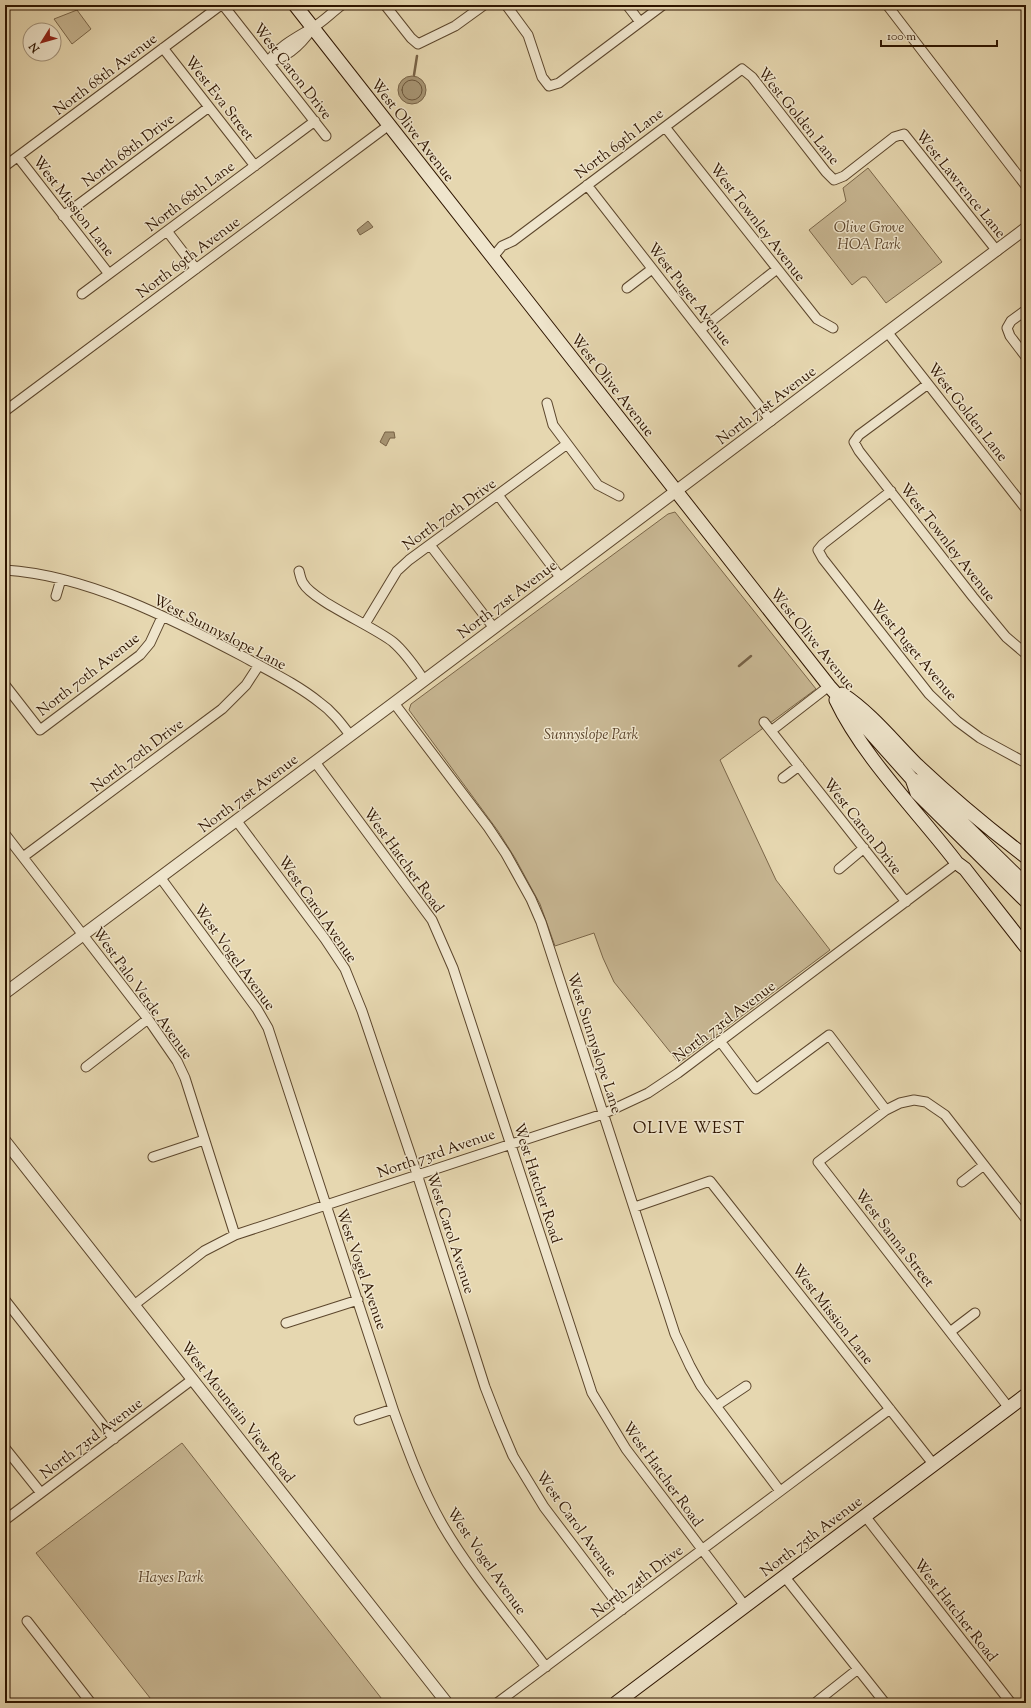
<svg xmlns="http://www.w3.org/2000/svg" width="1031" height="1708" viewBox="0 0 1031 1708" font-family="'Sorts Mill Goudy',serif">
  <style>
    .green { fill: #c7b692; stroke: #7a6649 }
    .water { fill: #a79574; stroke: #776246 }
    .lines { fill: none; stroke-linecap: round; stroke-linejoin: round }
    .shore { stroke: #6a553a; stroke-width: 1 }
    .stream { stroke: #776246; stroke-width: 2.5 }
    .minor-casing { stroke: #5c462c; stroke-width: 11 }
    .tertiary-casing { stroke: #5c462c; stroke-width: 13 }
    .secondary-casing { stroke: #2e1500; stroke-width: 15 }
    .minor { stroke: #efe5cc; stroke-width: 9 }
    .tertiary { stroke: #efe5cc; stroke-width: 11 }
    .secondary { stroke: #efe5cc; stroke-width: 13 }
    .labels { text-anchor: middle; stroke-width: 3; stroke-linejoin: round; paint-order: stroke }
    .street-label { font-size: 15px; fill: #2e1500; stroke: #efe5cc }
    .park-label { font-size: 15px; font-style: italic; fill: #5c452c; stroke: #efe5cc }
    .neighbourhood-label { font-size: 16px; letter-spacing: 1px; fill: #2e1500; stroke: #efe5cc }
  </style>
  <rect width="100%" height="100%" fill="#e6d7b0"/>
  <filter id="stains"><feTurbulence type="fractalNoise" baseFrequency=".005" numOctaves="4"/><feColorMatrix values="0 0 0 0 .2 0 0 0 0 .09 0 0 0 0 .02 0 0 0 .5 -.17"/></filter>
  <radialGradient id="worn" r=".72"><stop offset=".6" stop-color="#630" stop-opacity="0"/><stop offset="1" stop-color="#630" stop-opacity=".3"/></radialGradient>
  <!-- green -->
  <path class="green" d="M 77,10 L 91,29 L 72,44 L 54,19 Z
    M 868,168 L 942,262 L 886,303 L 866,277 L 862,277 L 852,285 L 809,230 L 846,201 L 843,188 Z
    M 675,512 L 816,689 L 720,760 L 776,880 L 830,950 L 679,1063 L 614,982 L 603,958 L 594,933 L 555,946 L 540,904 L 515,858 L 498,831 L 409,710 L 411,704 L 668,514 Z
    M 182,1443 L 385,1703 L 154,1703 L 36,1553 Z"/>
  <!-- water -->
  <path class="water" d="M398 90a14 14 0 1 1 28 0a14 14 0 1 1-28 0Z
    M 368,221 L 373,227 L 360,235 L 357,230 Z
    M 385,432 L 394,432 L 395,438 L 390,438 L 386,446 L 380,442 Z"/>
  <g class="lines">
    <!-- shore -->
    <path class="shore" d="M402 90a10 10 0 1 1 20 0a10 10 0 1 1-20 0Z"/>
    <!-- stream -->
    <path class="stream" d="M 414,75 L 417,56
      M 739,666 L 751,656"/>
    <!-- minor casing -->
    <g class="minor-casing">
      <path id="minor" d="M 223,5 L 326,136
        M 385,5 L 411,38 L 418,44 L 455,26 L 484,5
        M 506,5 L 528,35 L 542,77 L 549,86 L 559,83 L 663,5
        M 627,5 L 640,22
        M 887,5 L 1026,186
        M 163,48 L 255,166
        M 268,62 C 279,46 295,38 312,28 C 323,22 332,12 342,5
        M 268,62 C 287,58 301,45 312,29
        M 665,127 L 817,319 L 833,328
        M 18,157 L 109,274
        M 5,166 L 221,5
        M 587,185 L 771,421
        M 63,216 L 209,107
        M 167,231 L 196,269
        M 493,257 L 502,246 L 513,241 L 742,69 L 752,77 L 826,172 L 834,180 L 844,176 L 894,137 L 904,134 L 997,251
        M 627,288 L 652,269
        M 82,294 L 315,121
        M 1026,310 L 1011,321 L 1007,328 L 1010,336 L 1026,357
        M 700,330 L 777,269
        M 888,333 L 1026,509
        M 928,384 L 859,435 L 854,442 L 859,451 L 973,597 L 1006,637 L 1026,654
        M 547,403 L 553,425 L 598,485 L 619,496
        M 5,411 L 389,125
        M 891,491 L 823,544 L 818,550 L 823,559 L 929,694 L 957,721 L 980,738 L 1026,763
        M 498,495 L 560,577
        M 430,545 L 494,628
        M 5,570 C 87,575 172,619 244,657 C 269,671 297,684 319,702 C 332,711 341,723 350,735
        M 299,571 C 300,575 301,580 303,583 C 313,601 373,626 393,642 C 406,653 415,667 424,680
        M 56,596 L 61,579
        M 365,624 L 397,571 L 409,560 L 567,444
        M 5,685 L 40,730 L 140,655 L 150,643 L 162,617
        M 394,703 L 488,827 L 506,854 L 531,899 L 541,922 L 565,996 L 675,1334 L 690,1366 L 701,1386 L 780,1491
        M 764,722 L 906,902
        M 771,731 L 829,686
        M 315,762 L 432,920 L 453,968 L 592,1393 L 626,1449 L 745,1606
        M 783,778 L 799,766
        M 236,820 L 325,939 L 345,969 L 362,1011 L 417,1174 L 485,1387 L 499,1423 L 513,1456 L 544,1507 L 622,1610
        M 5,834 L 148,1019 L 177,1061 L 185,1078 L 235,1235
        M 23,857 L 222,709 L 246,685 L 259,665
        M 839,869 L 864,848
        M 160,877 L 257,1009 L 268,1028 L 393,1409 C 407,1448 421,1487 442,1524 C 471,1574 511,1620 546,1667
        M 720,1041 L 756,1089 L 829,1035 L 886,1110
        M 86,1067 L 148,1019
        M 153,1157 L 204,1140
        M 962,1182 L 984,1165
        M 635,1207 L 710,1181 L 934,1465
        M 5,1300 L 114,1439
        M 134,1305 L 204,1251 L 235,1235 L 603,1114 L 648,1093 L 678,1073 L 957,863
        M 286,1323 L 358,1300
        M 950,1332 L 975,1313
        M 716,1406 L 746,1386
        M 1009,1408 L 818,1162 L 886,1110 L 900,1103 L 914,1100 L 926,1102 L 945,1115 L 1026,1219
        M 359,1420 L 393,1409
        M 5,1448 L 41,1493
        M 865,1516 L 1011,1703
        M 5,1520 L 193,1379
        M 784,1576 L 885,1703
        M 27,1621 L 91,1703
        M 497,1703 L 890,1409
        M 815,1703 L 858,1669"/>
    </g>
    <!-- tertiary casing -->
    <g class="tertiary-casing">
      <path id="tertiary" d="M 5,993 L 394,703 L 1026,228
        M 5,1141 L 447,1703"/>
    </g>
    <!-- secondary casing -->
    <g class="secondary-casing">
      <path id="secondary" d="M 295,5 L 829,686 L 912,779 L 917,793 L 1026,901
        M 842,694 C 871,713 893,741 917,765 C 952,798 988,828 1026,857
        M 836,700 C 863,757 918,812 957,863 L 965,869 L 1026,947
        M 912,779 L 924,785 L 1026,885
        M 616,1703 L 1026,1395"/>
    </g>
    <!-- minor -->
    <use href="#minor" class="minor"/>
    <!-- tertiary -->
    <use href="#tertiary" class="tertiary"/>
    <!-- secondary -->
    <use href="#secondary" class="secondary"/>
  </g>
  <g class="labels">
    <!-- street labels -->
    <g class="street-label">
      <text transform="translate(293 71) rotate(52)" y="5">West Caron Drive</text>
      <text transform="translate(105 74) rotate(-37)" y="5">North 68th Avenue</text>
      <text transform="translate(220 98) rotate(52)" y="5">West Eva Street</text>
      <text transform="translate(799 116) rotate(51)" y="5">West Golden Lane</text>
      <text transform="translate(413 130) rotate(52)" y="5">West Olive Avenue</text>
      <text transform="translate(619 143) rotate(-37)" y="5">North 69th Lane</text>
      <text transform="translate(128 150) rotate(-37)" y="5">North 68th Drive</text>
      <text transform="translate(961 184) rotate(51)" y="5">West Lawrence Lane</text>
      <text transform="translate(190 196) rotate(-37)" y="5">North 68th Lane</text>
      <text transform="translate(74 206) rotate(52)" y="5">West Mission Lane</text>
      <text transform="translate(758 222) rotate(52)" y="5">West Townley Avenue</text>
      <text transform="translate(188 257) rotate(-37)" y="5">North 69th Avenue</text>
      <text transform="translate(690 294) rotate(52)" y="5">West Puget Avenue</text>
      <text transform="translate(613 385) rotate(52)" y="5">West Olive Avenue</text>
      <text transform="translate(766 405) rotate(-37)" y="5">North 71st Avenue</text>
      <text transform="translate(968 412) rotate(52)" y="5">West Golden Lane</text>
      <text transform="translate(449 514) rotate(-36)" y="5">North 70th Drive</text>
      <text transform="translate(948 542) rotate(52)" y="5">West Townley Avenue</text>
      <text transform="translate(507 599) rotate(-37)" y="5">North 71st Avenue</text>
      <text transform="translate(220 632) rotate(27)" y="5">West Sunnyslope Lane</text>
      <text transform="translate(813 639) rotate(51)" y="5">West Olive Avenue</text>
      <text transform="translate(914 650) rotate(50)" y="5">West Puget Avenue</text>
      <text transform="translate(88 674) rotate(-38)" y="5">North 70th Avenue</text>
      <text transform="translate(137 755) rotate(-37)" y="5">North 70th Drive</text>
      <text transform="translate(248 793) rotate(-37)" y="5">North 71st Avenue</text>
      <text transform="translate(863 826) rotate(52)" y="5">West Caron Drive</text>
      <text transform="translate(404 860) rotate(54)" y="5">West Hatcher Road</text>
      <text transform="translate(318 909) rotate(55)" y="5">West Carol Avenue</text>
      <text transform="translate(235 957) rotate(54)" y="5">West Vogel Avenue</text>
      <text transform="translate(143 993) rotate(54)" y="5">West Palo Verde Avenue</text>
      <text transform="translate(724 1021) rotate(-37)" y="5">North 73rd Avenue</text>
      <text transform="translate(595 1043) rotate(72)" y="5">West Sunnyslope Lane</text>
      <text transform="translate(436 1153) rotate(-19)" y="5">North 73rd Avenue</text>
      <text transform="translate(538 1183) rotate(72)" y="5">West Hatcher Road</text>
      <text transform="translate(451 1233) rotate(72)" y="5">West Carol Avenue</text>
      <text transform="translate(895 1238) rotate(52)" y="5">West Sanna Street</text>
      <text transform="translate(362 1269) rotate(71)" y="5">West Vogel Avenue</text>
      <text transform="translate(833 1314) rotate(52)" y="5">West Mission Lane</text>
      <text transform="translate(238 1412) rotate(52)" y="5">West Mountain View Road</text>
      <text transform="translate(91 1438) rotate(-37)" y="5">North 73rd Avenue</text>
      <text transform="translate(663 1474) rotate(54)" y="5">West Hatcher Road</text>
      <text transform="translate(577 1524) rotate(54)" y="5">West Carol Avenue</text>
      <text transform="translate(811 1536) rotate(-37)" y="5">North 75th Avenue</text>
      <text transform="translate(487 1561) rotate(55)" y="5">West Vogel Avenue</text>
      <text transform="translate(637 1581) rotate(-37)" y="5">North 74th Drive</text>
      <text transform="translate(956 1610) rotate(52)" y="5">West Hatcher Road</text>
    </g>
    <!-- park labels -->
    <g class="park-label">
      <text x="869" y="232">Olive Grove<tspan x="869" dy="17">HOA Park</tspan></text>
      <text x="591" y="739">Sunnyslope Park</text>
      <text x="171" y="1582">Hayes Park</text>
    </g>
    <!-- neighbourhood labels -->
    <g class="neighbourhood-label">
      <text x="689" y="1133">OLIVE WEST</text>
    </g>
  </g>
  <!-- margin -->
  <rect width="1031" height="1708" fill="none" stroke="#e6d7b0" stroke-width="20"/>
  <rect x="6" y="6" width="1019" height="1696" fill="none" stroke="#2e1500" stroke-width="2"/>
  <rect x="10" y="10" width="1011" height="1688" fill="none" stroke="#2e1500"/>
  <!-- north arrow -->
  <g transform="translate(42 42) rotate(233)"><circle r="19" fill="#efe5cc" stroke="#a2927a"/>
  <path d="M0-3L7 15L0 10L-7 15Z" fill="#8f2418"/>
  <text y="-6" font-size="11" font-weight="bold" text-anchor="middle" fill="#2e1500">N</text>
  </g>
  <!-- scale -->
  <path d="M881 40v6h116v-6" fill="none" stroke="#2e1500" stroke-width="2"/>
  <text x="887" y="40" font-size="12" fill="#2e1500" stroke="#efe5cc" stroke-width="3" paint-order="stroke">100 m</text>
  <rect width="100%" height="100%" filter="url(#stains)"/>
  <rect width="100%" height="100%" fill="url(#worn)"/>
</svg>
